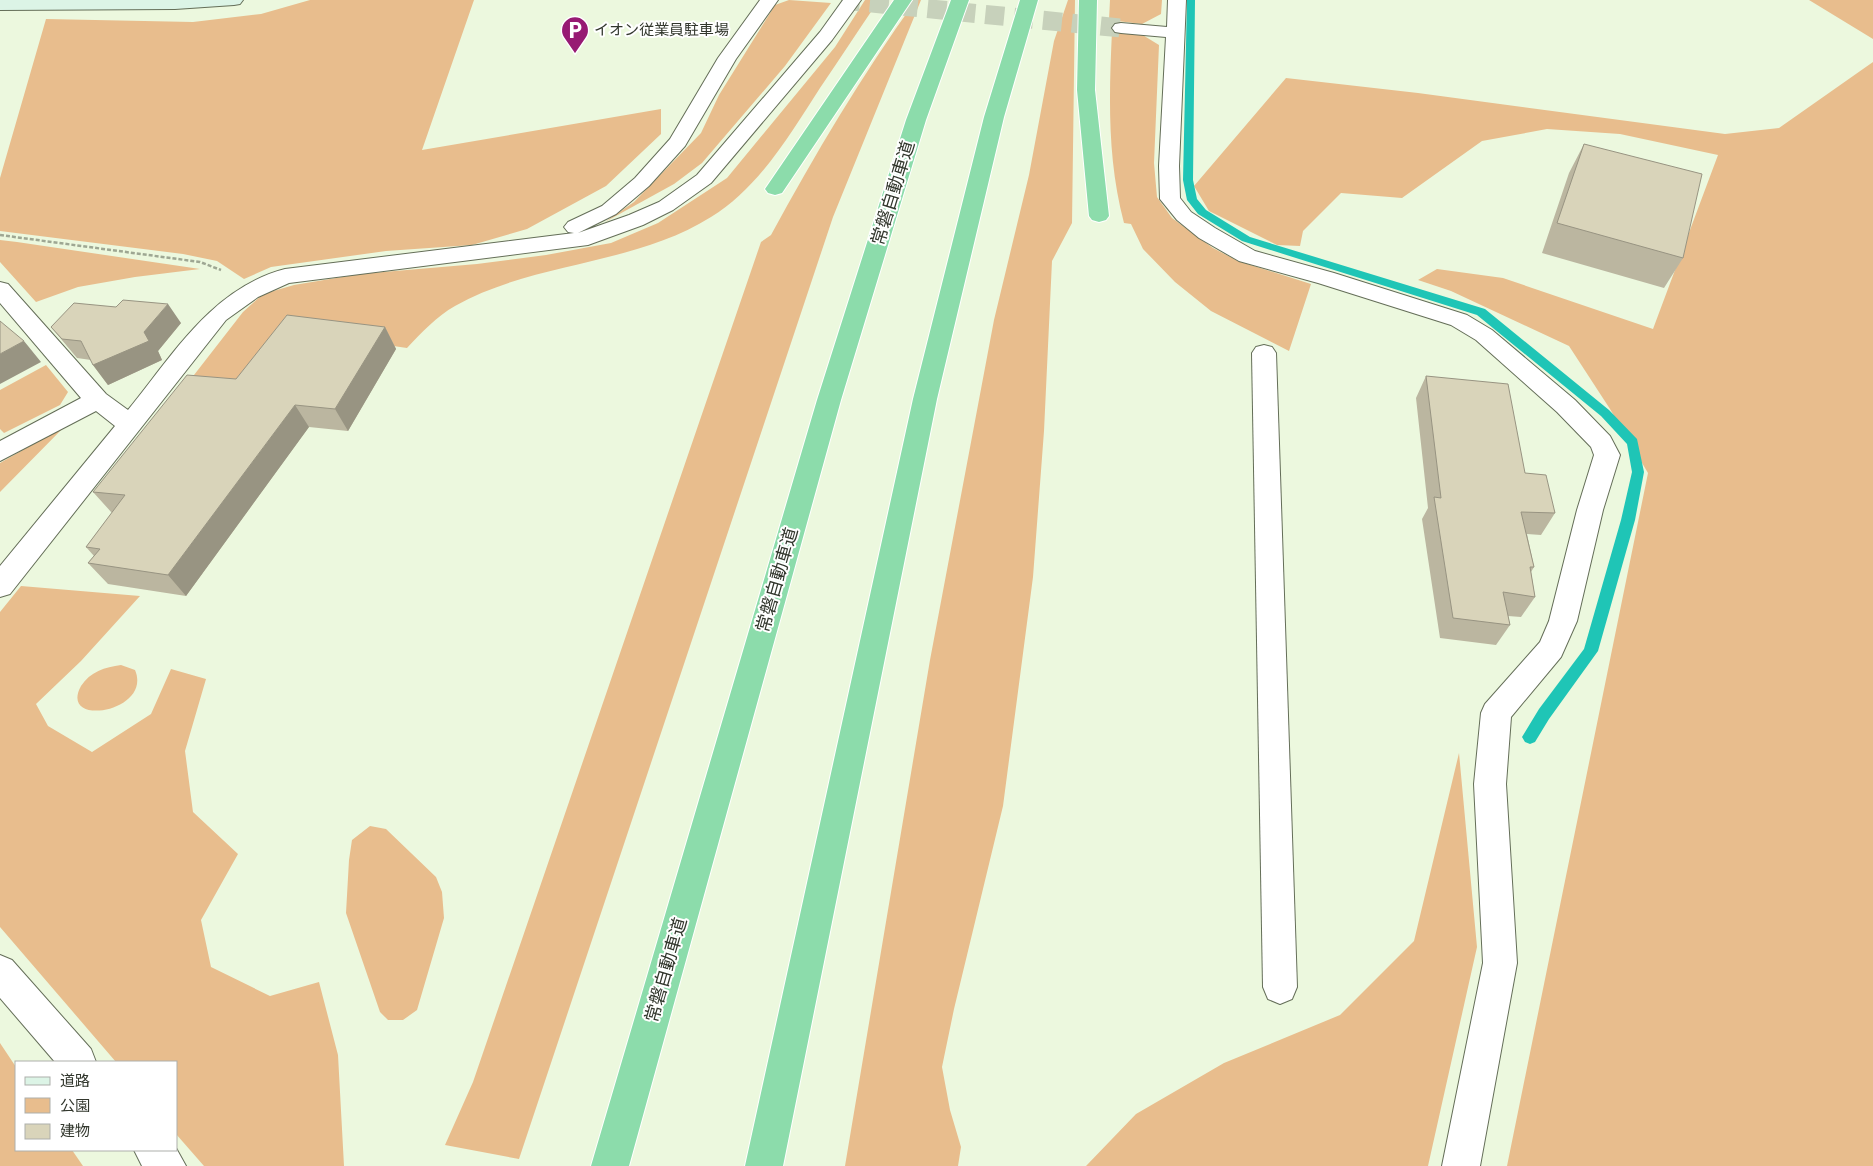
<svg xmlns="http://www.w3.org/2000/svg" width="1873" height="1166" viewBox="0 0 1873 1166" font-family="'Open Sans','Noto Sans JP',sans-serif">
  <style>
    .green { fill: #e8bd8d }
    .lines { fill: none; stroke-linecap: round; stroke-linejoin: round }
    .stream { fill: #1fc5b6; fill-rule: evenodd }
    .street-tunnel { stroke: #c7d1bb; stroke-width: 19; stroke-dasharray: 19 10; stroke-linecap: butt }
    .lane-casing { stroke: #646e58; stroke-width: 2 }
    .street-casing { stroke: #646e58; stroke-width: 2 }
    .secondary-casing { stroke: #646e58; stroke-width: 2 }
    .highway-casing { stroke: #fff; stroke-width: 2 }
    .path { stroke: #9ea793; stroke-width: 2.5; stroke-dasharray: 4 2; stroke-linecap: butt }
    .lane { fill: #fff; fill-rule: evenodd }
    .street { fill: #fff; fill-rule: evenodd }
    .secondary { fill: #dcf4e6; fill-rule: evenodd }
    .highway { fill: #8cdcab; fill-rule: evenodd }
    .wall { fill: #bbb6a0 }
    .shaded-wall { fill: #989482 }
    .building { fill: #d9d4ba; stroke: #989482 }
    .labels { text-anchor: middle; stroke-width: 4; stroke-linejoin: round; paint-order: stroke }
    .far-poi-label { font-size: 15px; fill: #32372d; stroke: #fff; text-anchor: start }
    .street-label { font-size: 18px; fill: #32372d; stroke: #fff }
  </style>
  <rect width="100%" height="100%" fill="#ecf8de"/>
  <!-- green -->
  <path class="green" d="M 310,0 L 474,0 L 422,150 L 661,109 L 661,134 L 606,186 L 527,229 L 472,245 L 386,251 L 271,267 L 244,279 L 217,261 L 183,254 L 0,231 L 0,178 L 46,19 L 193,22 L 261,14 Z
    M 789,0 L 831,3 L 785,66 L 702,163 L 674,184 L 605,222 L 634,202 L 701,133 L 719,95 L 775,5 Z
    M 865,0 L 879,0 C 859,29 840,59 820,88 C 791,133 759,188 711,217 C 633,266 535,261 455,306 C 437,316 421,333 407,348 L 352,340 L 245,391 L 131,456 L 243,312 L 263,294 L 294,285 L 360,274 L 477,264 L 546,255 L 611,243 L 658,223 L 727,178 L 835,47 Z
    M 916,0 L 921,0 L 833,217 L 519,1159 L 445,1145 L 473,1082 L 761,242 L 771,235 C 815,154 862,75 916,0 Z
    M 1068,0 L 1075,0 L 1072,223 L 1052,261 L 1044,431 L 1033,577 L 1003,806 L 954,1009 L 942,1067 L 950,1110 L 961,1147 L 958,1166 L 845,1166 L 930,660 L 994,320 L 1029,175 L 1054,41 Z
    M 1110,0 L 1162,0 L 1161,14 L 1142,24 L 1109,20 Z
    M 1809,0 L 1873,0 L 1873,39 Z
    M 1112,31 L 1141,34 L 1159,45 L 1154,163 L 1157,197 L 1172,218 L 1213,248 L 1238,261 L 1311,284 L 1289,351 L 1211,311 L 1175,282 L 1143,249 L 1131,224 L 1124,223 C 1107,158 1109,97 1112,31 Z
    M 1873,62 L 1873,1166 L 1507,1166 L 1648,473 L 1610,409 L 1569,346 L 1451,291 L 1418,280 L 1437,269 L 1503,278 L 1653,329 L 1718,155 L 1620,134 L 1547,129 L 1482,141 L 1402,198 L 1341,193 L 1303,231 L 1300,246 L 1277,245 L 1209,211 L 1194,186 L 1286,78 L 1418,93 L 1725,134 L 1779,128 Z
    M 0,240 L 17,242 L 200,269 L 135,277 L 78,287 L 36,302 L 0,262 Z
    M 46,365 L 68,392 L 60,405 L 4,433 L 0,429 L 0,390 Z
    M 65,426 L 0,492 L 0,463 Z
    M 21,586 L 140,596 L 81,661 L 36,704 L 48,726 L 92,752 L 151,714 L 171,669 L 206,679 L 185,751 L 193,812 L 238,854 L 201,920 L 211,967 L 270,996 L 319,982 L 338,1055 L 344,1166 L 204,1166 L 176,1134 L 176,1062 L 116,1062 L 0,927 L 0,612 Z
    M 121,665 L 135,670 C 153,712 58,728 81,686 C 90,672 105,667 121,665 Z
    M 1459,753 L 1477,947 L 1428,1166 L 1086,1166 L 1136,1114 L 1224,1063 L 1340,1015 L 1414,941 Z
    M 370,826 L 386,829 L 436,877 L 442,892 L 444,918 L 417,1010 L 403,1020 L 388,1020 L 380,1012 L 346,913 L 349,860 L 352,840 Z
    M 0,1043 L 16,1067 L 16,1150 L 72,1150 L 83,1166 L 0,1166 Z"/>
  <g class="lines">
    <!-- stream -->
    <path class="stream" d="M 1187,0 L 1195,0 L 1193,180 L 1197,199 L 1206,210 L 1250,237 L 1485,309 L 1609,410 L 1637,439 L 1644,472 L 1635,520 L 1598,651 L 1549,719 L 1535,742 L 1530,744 L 1525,742 L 1522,737 L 1539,709 L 1584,649 L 1621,520 L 1632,472 L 1627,444 L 1601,416 L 1477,315 L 1242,241 L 1198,214 L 1187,200 L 1183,180 Z"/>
    <!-- street-tunnel -->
    <path class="street-tunnel" d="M 841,0 L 1121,28"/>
    <!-- lane casing -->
    <g class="lane-casing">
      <path id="lane" d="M 1264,345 L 1272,347 L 1276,353 L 1297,987 L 1292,999 L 1280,1004 L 1268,999 L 1263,987 L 1252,353 L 1256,347 Z"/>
    </g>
    <!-- street casing -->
    <g class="street-casing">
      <path id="street" d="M 760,0 L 778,0 L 736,59 L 685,146 L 649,186 L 616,214 L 578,233 L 629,215 L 659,202 L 697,175 L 820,32 L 843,0 L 861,0 L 832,40 L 711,183 L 673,210 L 643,225 L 588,245 L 289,283 L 258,297 L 226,320 L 10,594 L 0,597 L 0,566 L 115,426 L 96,411 L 0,461 L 0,441 L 81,398 L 0,303 L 0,282 L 8,284 L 106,394 L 128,410 C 173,355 212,288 285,269 L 574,233 L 568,232 L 564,227 L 568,222 L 602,206 L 635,178 L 670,139 L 718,58 Z
        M 1168,0 L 1186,0 L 1179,166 L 1180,198 L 1191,212 L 1215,228 L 1255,251 L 1334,273 L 1467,315 L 1492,330 L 1575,400 L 1610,436 L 1620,455 L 1603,510 L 1577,621 L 1561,657 L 1511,717 L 1506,784 L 1517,963 L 1480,1166 L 1442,1166 L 1483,963 L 1474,784 L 1481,713 L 1485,704 L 1540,642 L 1549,621 L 1577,510 L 1594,455 L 1591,447 L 1557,412 L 1476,340 L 1451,325 L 1318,283 L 1239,261 L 1199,238 L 1177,220 L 1160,199 L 1159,166 L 1166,37 L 1121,33 L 1115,32 L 1112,28 L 1115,24 L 1121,23 L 1167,27 Z
        M 0,955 L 12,960 L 91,1049 L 96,1062 L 55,1062 L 0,998 Z
        M 176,1148 L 186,1166 L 142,1166 L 134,1150 L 176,1150 Z"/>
    </g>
    <!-- secondary casing -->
    <g class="secondary-casing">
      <path id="secondary" d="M 0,0 L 243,0 L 240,4 L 234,5 L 175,9 L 0,10 Z"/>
    </g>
    <!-- highway casing -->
    <g class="highway-casing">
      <path id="highway" d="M 894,0 L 912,0 L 782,193 L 775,195 L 768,193 L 765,189 Z
        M 951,0 L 969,0 L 926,120 L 841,400 L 629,1166 L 591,1166 L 817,400 L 906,120 Z
        M 1020,0 L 1038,0 L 1004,117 L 937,399 L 783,1166 L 745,1166 L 913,399 L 984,117 Z
        M 1079,0 L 1097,0 L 1095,90 L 1109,216 L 1106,220 L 1099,222 L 1092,220 L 1089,216 L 1077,90 Z"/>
    </g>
    <!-- path -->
    <path class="path" d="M 0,235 L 200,262 L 221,270"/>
    <!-- lane -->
    <use href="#lane" class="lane"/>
    <!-- street -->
    <use href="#street" class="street"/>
    <!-- secondary -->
    <use href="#secondary" class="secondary"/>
    <!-- highway -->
    <use href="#highway" class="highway"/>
  </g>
  <!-- wall -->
  <path class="wall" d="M 1584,144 L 1683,258 L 1664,288 L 1542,253 L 1569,173 Z
    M 116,307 L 181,323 L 158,351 L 162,360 L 108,385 L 93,365 L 91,360 L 77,358 L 51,327 Z
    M 385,327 L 396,349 L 348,431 L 309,427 L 186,596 L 108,584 L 88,563 L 94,556 L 86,547 L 112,513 L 93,492 Z
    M 1426,376 L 1525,473 L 1555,513 L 1541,535 L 1527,534 L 1534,567 L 1531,572 L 1535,597 L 1521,617 L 1508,616 L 1510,625 L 1496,645 L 1440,638 L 1422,519 L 1428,508 L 1416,398 Z"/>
  <!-- shaded-wall -->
  <path class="shaded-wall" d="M 168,304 L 181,323 L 158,351 L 162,360 L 108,385 L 93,365 L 144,332 Z
    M 385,327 L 396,349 L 348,431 L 335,409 Z
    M 24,341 L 41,362 L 0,384 L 0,354 Z
    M 295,405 L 309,427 L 186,596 L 168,575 Z"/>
  <!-- building -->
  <path class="building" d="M 1584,144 L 1702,174 L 1683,258 L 1557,223 Z
    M 123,300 L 168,304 L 144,332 L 149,341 L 93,365 L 81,341 L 62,339 L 51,327 L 74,303 L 116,307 Z
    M 287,315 L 385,327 L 335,409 L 295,405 L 168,575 L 88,563 L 100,549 L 86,547 L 125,495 L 93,492 L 187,375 L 236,379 Z
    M 0,321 L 24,341 L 0,354 Z
    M 1426,376 L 1508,384 L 1525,473 L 1546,475 L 1555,513 L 1521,512 L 1534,567 L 1530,567 L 1535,597 L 1503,592 L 1510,625 L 1453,618 L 1434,497 L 1441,498 Z"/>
  <!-- icons -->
  <defs>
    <g id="parking-pin" transform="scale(1.4375)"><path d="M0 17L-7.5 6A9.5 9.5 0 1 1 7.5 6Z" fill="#971a73" stroke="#fff"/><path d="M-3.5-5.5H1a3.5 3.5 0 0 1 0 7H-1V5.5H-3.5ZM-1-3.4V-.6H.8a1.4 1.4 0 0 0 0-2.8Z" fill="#fff"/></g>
  </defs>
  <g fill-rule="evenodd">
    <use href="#parking-pin" x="575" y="30"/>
  </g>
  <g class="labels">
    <!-- far-poi labels -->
    <g class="far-poi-label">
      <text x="594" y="35">イオン従業員駐車場</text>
    </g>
    <!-- street labels -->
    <g class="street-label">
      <text transform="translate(893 193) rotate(-73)" y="6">常磐自動車道</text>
      <text transform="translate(777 580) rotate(-74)" y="6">常磐自動車道</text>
      <text transform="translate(666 970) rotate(-74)" y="6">常磐自動車道</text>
    </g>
  </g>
  <!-- legend -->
  <rect x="15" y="1061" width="162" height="90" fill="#ffffff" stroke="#adafab"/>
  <rect x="25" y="1077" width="25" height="8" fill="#dcf4e6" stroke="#adafab"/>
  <text x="60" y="1086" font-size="15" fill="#32372d">道路</text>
  <rect x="25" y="1098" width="25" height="15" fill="#e8bd8d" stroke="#adafab"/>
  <text x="60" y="1111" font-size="15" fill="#32372d">公園</text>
  <rect x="25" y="1124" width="25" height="15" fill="#d9d4ba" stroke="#adafab"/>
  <text x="60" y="1136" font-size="15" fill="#32372d">建物</text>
</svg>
